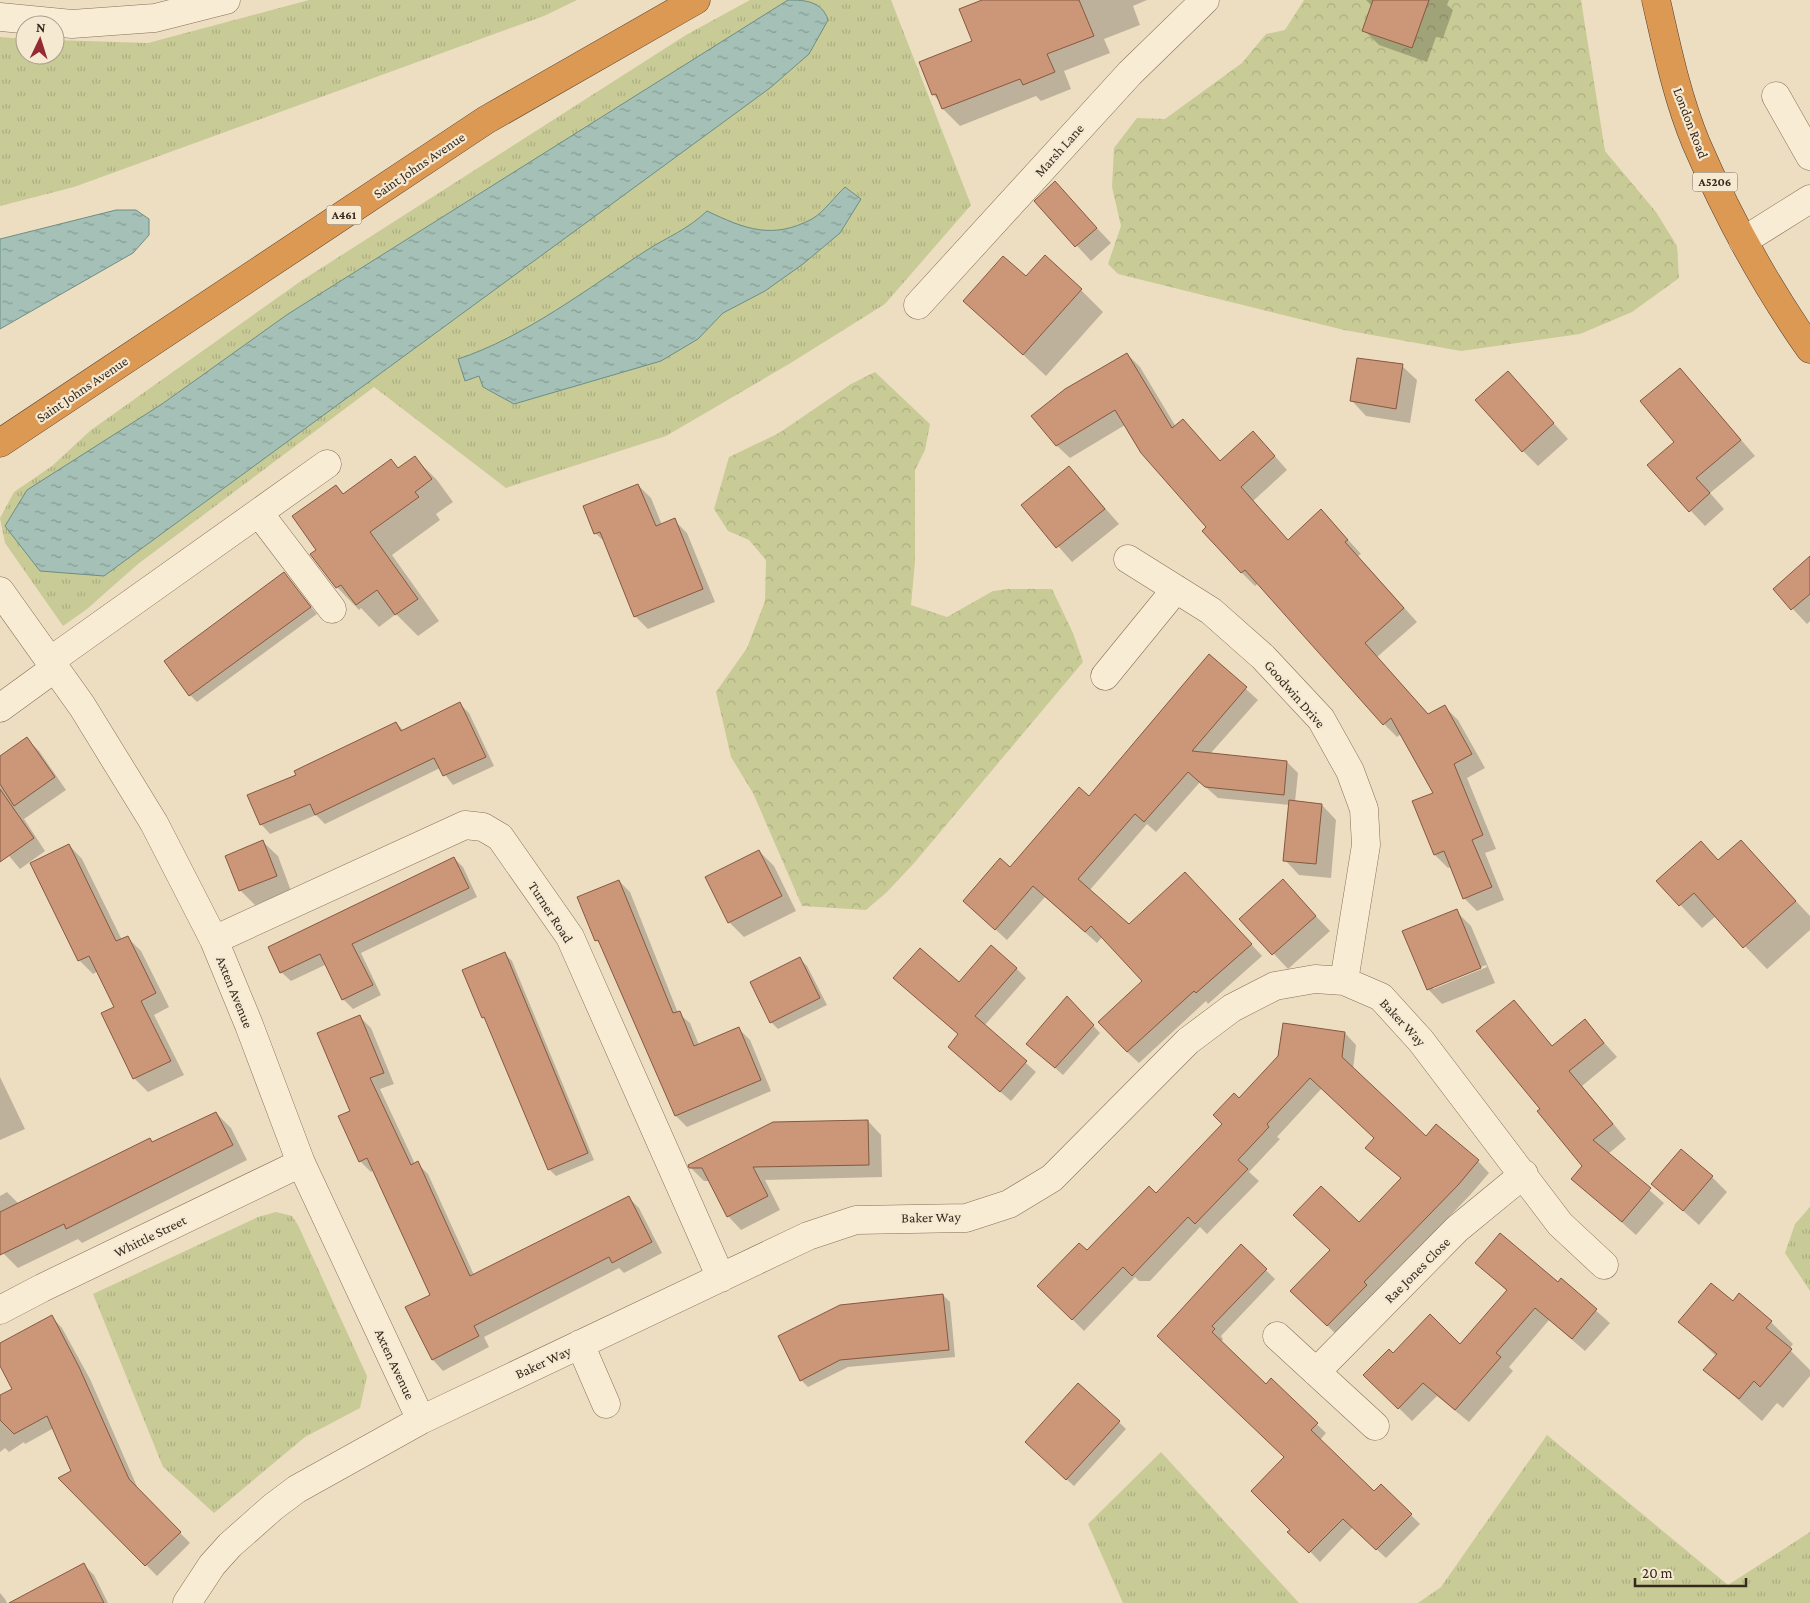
<svg xmlns="http://www.w3.org/2000/svg" width="1810" height="1603" viewBox="0 0 1810 1603" font-family="'Crimson Pro',serif">
  <style>
    .grass { fill: url(#grass-tufts) }
    .forest { fill: url(#forest-crowns) }
    .water { fill: url(#water-ripples); stroke: #6c8e84 }
    .shadow { fill: #0003; fill-rule: evenodd }
    .building { fill: #cb9778; stroke: #865840 }
    .lines { fill: none; stroke-linecap: round; stroke-linejoin: round }
    .minor-casing { stroke: #876f59; stroke-width: 29 }
    .highway-casing { stroke: #553e2e; stroke-width: 29 }
    .minor { stroke: #f8ecd5; stroke-width: 28 }
    .highway { stroke: #dc9953; stroke-width: 28 }
    .labels { text-anchor: middle; stroke-width: 4.5; stroke-linejoin: round; paint-order: stroke }
    .shield { fill: #f5e9d2; stroke: #706354; stroke-width: 1 }
    .shield-label { font-size: 12px; font-weight: bold; fill: #37291e }
    .street-label { font-size: 14px; fill: #37291e; stroke: #f5e9d2 }
  </style>
  <defs>
    <pattern id="grass-tufts" width="24" height="20" patternUnits="userSpaceOnUse" patternTransform="scale(1.25)"><rect width="24" height="20" fill="#c8cb96"/><path d="M3 7l-1-3M5 7V3M7 7l1-3M15 17l-1-3M17 17v-4M19 17l1-3" fill="none" stroke="#acae81"/></pattern>
    <pattern id="forest-crowns" width="20" height="18" patternUnits="userSpaceOnUse" patternTransform="scale(1.25)"><rect width="20" height="18" fill="#c8cb96"/><path d="M2 6a3 3 0 1 1 6 0M12 15a3 3 0 1 1 6 0" fill="none" stroke="#acae81"/></pattern>
    <pattern id="water-ripples" width="26" height="14" patternUnits="userSpaceOnUse" patternTransform="scale(1.25)"><rect width="26" height="14" fill="#a4c0b7"/><path d="M2 4q2-2 4 0t4 0M15 11q2-2 4 0t4 0" fill="none" stroke="#869c94"/></pattern>
  </defs>
  <rect width="100%" height="100%" fill="#eddec2"/>
  <!-- grass -->
  <path class="grass" d="M 309,0 L 577,0 L 544,16 L 74,187 L 0,206 L 0,37 L 25,39 L 25,55 L 55,55 L 55,40 L 148,43 Z
    M 750,0 L 891,0 L 971,205 L 885,304 L 789,364 L 666,436 L 506,488 L 374,387 L 138,564 L 87,609 L 63,626 L 5,543 L 0,518 L 14,492 L 52,466 L 91,430 L 301,281 L 686,35 Z
    M 1810,1207 L 1810,1291 L 1785,1253 L 1795,1224 Z
    M 276,1212 L 292,1216 L 298,1225 L 367,1376 L 360,1408 L 305,1437 L 214,1513 L 163,1467 L 93,1294 L 258,1217 Z
    M 1547,1435 L 1728,1585 L 1810,1532 L 1810,1603 L 1418,1603 L 1441,1587 Z
    M 1161,1452 L 1299,1603 L 1123,1603 L 1088,1524 Z"/>
  <!-- forest -->
  <path class="forest" d="M 1304,0 L 1581,0 L 1605,151 L 1656,212 L 1677,246 L 1679,278 L 1632,312 L 1580,334 L 1461,351 L 1344,330 L 1118,274 L 1108,264 L 1121,226 L 1112,187 L 1114,148 L 1137,118 L 1165,119 L 1242,63 L 1266,34 L 1285,30 Z
    M 875,372 L 930,424 L 925,450 L 915,470 L 915,562 L 911,605 L 947,617 L 993,591 L 1009,589 L 1052,589 L 1073,633 L 1083,662 L 915,862 L 887,892 L 866,910 L 802,906 L 753,793 L 731,757 L 716,692 L 747,648 L 765,601 L 766,560 L 749,540 L 728,531 L 714,509 L 729,457 L 779,433 L 851,384 Z"/>
  <!-- water -->
  <path class="water" d="M 788,0 C 805,0 822,1 828,20 L 809,54 L 770,88 L 104,576 L 40,571 L 5,526 L 27,490 L 162,404 L 288,314 Z
    M 845,187 L 861,199 L 840,233 L 803,264 L 765,291 L 723,313 L 698,339 L 661,361 L 514,404 L 483,387 L 479,376 L 465,381 L 458,359 C 525,337 588,288 647,250 C 669,236 687,230 707,211 C 745,229 772,240 812,219 C 824,212 835,196 845,187 Z
    M 116,210 L 136,210 L 149,219 L 149,235 L 133,253 L 0,329 L 0,239 Z"/>
  <!-- shadow -->
  <path class="shadow" d="M 986,0 L 1147,0 L 1133,6 L 1140,25 L 1104,39 L 1110,53 L 1064,71 L 1071,89 L 1041,101 L 1036,96 L 960,126 L 943,109 L 940,102 L 933,94 L 974,42 Z
    M 1366,0 L 1449,0 L 1447,5 L 1453,10 L 1443,38 L 1436,37 L 1427,62 L 1379,45 L 1364,30 L 1372,6 Z
    M 1055,183 L 1111,243 L 1091,261 L 1036,201 Z
    M 1026,278 L 1081,290 L 1103,312 L 1046,376 L 965,301 Z
    M 1127,354 L 1140,367 L 1176,427 L 1183,420 L 1221,462 L 1266,446 L 1287,470 L 1253,501 L 1288,541 L 1321,510 L 1361,554 L 1358,556 L 1417,622 L 1377,657 L 1429,715 L 1444,706 L 1458,720 L 1485,768 L 1467,778 L 1496,849 L 1485,853 L 1504,900 L 1477,911 L 1464,898 L 1451,867 L 1448,868 L 1435,855 L 1435,793 L 1401,734 L 1397,737 L 1384,724 L 1258,583 L 1255,586 L 1242,573 L 1208,527 L 1125,425 L 1070,458 L 1056,445 Z
    M 1402,366 L 1417,380 L 1410,423 L 1366,416 L 1352,401 Z
    M 1680,369 L 1755,456 L 1710,493 L 1724,509 L 1705,526 L 1649,466 L 1676,442 Z
    M 1522,388 L 1568,439 L 1538,466 L 1523,451 Z
    M 415,458 L 437,480 L 453,502 L 436,514 L 440,520 L 392,555 L 439,621 L 418,636 L 396,614 L 379,627 L 361,608 L 359,610 L 337,587 L 318,550 L 336,486 L 344,495 L 391,461 L 399,469 Z
    M 1069,467 L 1119,524 L 1072,562 L 1022,505 Z
    M 638,485 L 651,498 L 662,525 L 674,520 L 687,533 L 715,602 L 648,629 L 635,616 L 606,543 L 595,533 Z
    M 1810,558 L 1810,621 L 1807,624 L 1774,589 Z
    M 284,574 L 317,614 L 197,702 L 190,695 Z
    M 1209,656 L 1258,700 L 1210,754 L 1287,762 L 1298,773 L 1295,802 L 1322,805 L 1336,820 L 1331,878 L 1299,875 L 1285,860 L 1290,805 L 1218,798 L 1200,782 L 1156,832 L 1147,824 L 1089,891 L 1129,925 L 1197,885 L 1262,956 L 1208,1004 L 1206,1001 L 1139,1063 L 1127,1052 L 1144,981 L 1102,937 L 1097,943 L 1045,897 L 1007,940 L 964,901 L 1011,869 L 1089,797 Z
    M 460,704 L 469,713 L 494,766 L 453,785 L 440,768 L 325,824 L 316,815 L 270,834 L 261,824 L 298,776 L 396,723 L 404,731 Z
    M 27,739 L 39,751 L 66,790 L 24,819 L 45,851 L 20,869 L 0,845 L 0,758 Z
    M 263,842 L 278,856 L 291,891 L 255,905 L 240,890 Z
    M 1701,842 L 1719,861 L 1741,842 L 1810,916 L 1810,930 L 1767,969 L 1716,916 L 1702,928 L 1658,881 Z
    M 69,845 L 82,859 L 122,940 L 127,937 L 141,951 L 169,1007 L 154,1015 L 184,1075 L 148,1092 L 134,1078 L 103,1014 L 116,1008 L 98,971 L 93,974 L 79,960 Z
    M 759,851 L 774,866 L 796,911 L 744,937 L 729,922 Z
    M 454,858 L 463,867 L 477,897 L 361,953 L 381,995 L 353,1009 L 343,999 L 327,964 L 291,981 L 281,972 Z
    M 619,881 L 630,892 L 678,1013 L 690,1023 L 699,1045 L 739,1029 L 750,1040 L 771,1091 L 687,1127 L 676,1116 L 603,947 L 596,940 Z
    M 1283,881 L 1330,931 L 1288,969 L 1241,919 Z
    M 1456,911 L 1471,926 L 1495,983 L 1442,1004 L 1428,989 ZM 1486,965 L 1487,967 L 1433,989 L 1433,986 Z
    M 505,954 L 512,961 L 594,1160 L 556,1176 L 549,1169 L 488,1022 L 483,1018 L 463,971 Z
    M 800,959 L 807,966 L 827,1005 L 778,1029 L 771,1022 Z
    M 1016,968 L 1026,978 L 984,1026 L 1036,1072 L 1011,1101 L 959,1056 L 959,984 Z
    M 1514,1002 L 1553,1047 L 1585,1021 L 1617,1057 L 1582,1086 L 1626,1139 L 1608,1154 L 1664,1203 L 1636,1235 L 1573,1179 L 1584,1166 L 1541,1109 Z
    M 1074,1005 L 1100,1033 L 1063,1075 L 1035,1050 Z
    M 360,1017 L 371,1028 L 394,1084 L 380,1089 L 415,1164 L 417,1163 L 428,1174 L 474,1275 L 628,1197 L 639,1208 L 662,1253 L 624,1273 L 619,1268 L 484,1337 L 489,1347 L 443,1371 L 433,1360 L 406,1308 L 431,1295 L 374,1170 L 371,1172 L 360,1161 L 351,1111 Z
    M 1345,1033 L 1356,1045 L 1353,1069 L 1426,1138 L 1478,1161 L 1489,1173 L 1470,1195 L 1373,1296 L 1339,1337 L 1303,1302 L 1359,1224 L 1402,1179 L 1367,1148 L 1375,1138 L 1322,1088 L 1277,1137 L 1280,1139 L 1249,1172 L 1259,1181 L 1207,1234 L 1200,1227 L 1150,1281 L 1139,1281 L 1135,1277 L 1084,1331 L 1039,1286 L 1087,1252 L 1156,1195 L 1223,1124 L 1239,1100 Z
    M 0,1077 L 25,1129 L 0,1140 Z
    M 216,1113 L 231,1128 L 247,1160 L 82,1243 L 78,1239 L 18,1268 L 3,1253 L 0,1246 L 0,1196 L 7,1192 L 19,1204 L 150,1140 L 153,1143 Z
    M 868,1121 L 881,1135 L 882,1177 L 765,1180 L 780,1210 L 741,1230 L 728,1216 L 710,1181 L 704,1181 L 690,1167 Z
    M 1712,1177 L 1727,1192 L 1699,1225 L 1653,1184 Z
    M 1241,1246 L 1275,1279 L 1221,1336 L 1223,1339 L 1221,1342 L 1266,1386 L 1271,1380 L 1326,1433 L 1320,1440 L 1374,1492 L 1381,1485 L 1420,1524 L 1386,1558 L 1353,1527 L 1320,1562 L 1253,1491 L 1286,1457 L 1168,1345 Z
    M 1477,1263 L 1558,1283 L 1561,1280 L 1610,1323 L 1585,1351 L 1549,1320 L 1509,1367 L 1513,1371 L 1469,1422 L 1437,1396 L 1412,1421 L 1365,1375 L 1393,1355 L 1461,1346 L 1507,1291 Z
    M 943,1295 L 950,1302 L 955,1357 L 848,1367 L 808,1387 L 801,1380 Z
    M 52,1317 L 62,1328 L 90,1379 L 139,1491 L 190,1543 L 157,1576 L 60,1478 L 72,1471 L 54,1428 L 25,1444 L 24,1442 L 9,1452 L 5,1448 L 0,1452 L 0,1397 L 14,1390 L 0,1363 L 0,1344 Z
    M 1680,1322 L 1771,1322 L 1793,1344 L 1789,1349 L 1810,1370 L 1810,1376 L 1783,1408 L 1777,1403 L 1762,1421 L 1705,1370 L 1716,1356 Z
    M 1119,1422 L 1126,1429 L 1074,1486 L 1033,1449 Z
    M 84,1565 L 94,1575 L 108,1603 L 12,1603 Z
    M 0,1593 L 5,1599 L 7,1603 L 0,1603 Z"/>
  <!-- building -->
  <path class="building" d="M 982,0 L 1079,0 L 1094,36 L 1047,54 L 1055,72 L 1023,85 L 1020,79 L 942,109 L 936,94 L 932,95 L 919,62 L 972,41 L 959,9 Z
    M 1373,0 L 1429,0 L 1412,48 L 1362,31 Z
    M 1055,181 L 1097,228 L 1075,247 L 1034,201 Z
    M 1045,255 L 1082,289 L 1023,355 L 963,301 L 1003,256 L 1026,276 Z
    M 1127,353 L 1172,428 L 1183,419 L 1220,461 L 1253,431 L 1275,456 L 1241,487 L 1288,540 L 1321,509 L 1348,540 L 1345,542 L 1404,608 L 1365,643 L 1428,714 L 1445,705 L 1472,754 L 1454,764 L 1483,835 L 1472,840 L 1492,887 L 1463,899 L 1444,851 L 1434,855 L 1412,801 L 1433,793 L 1391,718 L 1383,725 L 1245,570 L 1241,573 L 1202,531 L 1206,527 L 1141,453 L 1115,410 L 1056,446 L 1031,416 L 1065,389 Z
    M 1357,358 L 1403,364 L 1396,409 L 1350,401 Z
    M 1680,368 L 1741,440 L 1696,478 L 1710,493 L 1689,512 L 1647,465 L 1674,442 L 1640,401 Z
    M 1508,371 L 1554,423 L 1522,452 L 1475,400 Z
    M 415,456 L 432,479 L 415,492 L 419,497 L 370,532 L 418,599 L 395,615 L 377,590 L 356,605 L 341,585 L 336,588 L 310,554 L 316,550 L 292,516 L 336,485 L 343,494 L 391,459 L 398,468 Z
    M 1069,466 L 1105,509 L 1056,548 L 1021,505 Z
    M 638,484 L 656,526 L 675,518 L 703,589 L 634,617 L 600,532 L 594,534 L 583,506 Z
    M 1810,556 L 1810,594 L 1791,610 L 1773,589 Z
    M 284,572 L 311,607 L 189,696 L 164,661 Z
    M 1209,654 L 1247,687 L 1192,751 L 1287,761 L 1284,795 L 1205,787 L 1188,772 L 1144,822 L 1135,814 L 1078,879 L 1129,924 L 1185,872 L 1252,944 L 1196,993 L 1194,991 L 1127,1052 L 1098,1022 L 1142,981 L 1091,926 L 1085,932 L 1033,886 L 995,930 L 963,901 L 1000,858 L 1010,867 L 1079,787 L 1089,796 Z
    M 460,702 L 486,757 L 443,776 L 434,758 L 315,815 L 310,804 L 260,825 L 247,795 L 296,775 L 294,771 L 396,722 L 401,731 Z
    M 27,737 L 55,777 L 14,806 L 0,784 L 0,756 Z
    M 0,789 L 34,838 L 0,862 Z
    M 1289,800 L 1322,804 L 1316,864 L 1283,861 Z
    M 263,840 L 277,876 L 239,891 L 225,856 Z
    M 1741,840 L 1796,901 L 1743,948 L 1694,893 L 1679,906 L 1656,881 L 1701,841 L 1718,860 Z
    M 69,844 L 116,941 L 128,936 L 156,993 L 141,1001 L 171,1061 L 133,1079 L 101,1013 L 114,1007 L 89,956 L 78,961 L 30,863 Z
    M 759,850 L 782,896 L 728,923 L 705,877 Z
    M 454,857 L 469,888 L 352,944 L 373,985 L 342,1000 L 320,954 L 280,973 L 268,947 Z
    M 1283,879 L 1316,916 L 1272,955 L 1239,919 Z
    M 619,880 L 673,1013 L 680,1011 L 694,1046 L 739,1027 L 761,1080 L 675,1116 L 598,940 L 595,941 L 577,897 Z
    M 1457,909 L 1481,968 L 1427,990 L 1402,931 Z
    M 991,945 L 1017,968 L 975,1016 L 1027,1061 L 1000,1092 L 948,1047 L 958,1034 L 893,978 L 920,948 L 959,982 Z
    M 505,952 L 588,1153 L 548,1170 L 484,1017 L 482,1018 L 462,970 Z
    M 800,957 L 820,998 L 770,1023 L 750,982 Z
    M 1067,996 L 1094,1025 L 1055,1068 L 1026,1044 Z
    M 1514,1000 L 1552,1046 L 1585,1019 L 1604,1043 L 1569,1071 L 1613,1124 L 1593,1140 L 1651,1188 L 1622,1222 L 1571,1179 L 1582,1166 L 1537,1111 L 1540,1109 L 1476,1031 Z
    M 360,1015 L 384,1073 L 370,1078 L 411,1165 L 418,1161 L 470,1276 L 629,1196 L 652,1242 L 612,1263 L 609,1257 L 474,1326 L 479,1336 L 432,1360 L 405,1307 L 430,1295 L 367,1158 L 359,1162 L 338,1116 L 350,1111 L 317,1033 Z
    M 1283,1023 L 1345,1032 L 1342,1057 L 1426,1136 L 1436,1124 L 1479,1160 L 1459,1184 L 1364,1282 L 1367,1285 L 1327,1326 L 1290,1291 L 1330,1250 L 1293,1215 L 1321,1186 L 1359,1222 L 1401,1178 L 1365,1148 L 1374,1138 L 1310,1078 L 1267,1124 L 1269,1127 L 1238,1160 L 1248,1169 L 1195,1224 L 1188,1217 L 1132,1276 L 1123,1267 L 1072,1320 L 1037,1286 L 1079,1243 L 1087,1250 L 1149,1186 L 1156,1193 L 1222,1124 L 1213,1115 L 1234,1093 L 1239,1098 L 1278,1056 Z
    M 216,1112 L 233,1145 L 66,1229 L 64,1224 L 0,1255 L 0,1212 L 150,1138 L 152,1142 Z
    M 868,1120 L 869,1165 L 753,1167 L 768,1196 L 727,1217 L 702,1168 L 689,1168 L 688,1165 L 773,1122 Z
    M 1681,1149 L 1713,1176 L 1683,1211 L 1651,1184 Z
    M 1500,1233 L 1558,1282 L 1561,1278 L 1597,1309 L 1572,1339 L 1535,1308 L 1496,1353 L 1501,1357 L 1455,1410 L 1423,1383 L 1398,1409 L 1363,1375 L 1389,1349 L 1393,1353 L 1430,1314 L 1460,1344 L 1507,1290 L 1475,1263 Z
    M 1241,1244 L 1267,1269 L 1212,1326 L 1215,1329 L 1212,1332 L 1266,1384 L 1271,1378 L 1318,1423 L 1311,1430 L 1374,1491 L 1381,1484 L 1412,1514 L 1376,1550 L 1343,1519 L 1309,1553 L 1287,1532 L 1290,1530 L 1251,1491 L 1284,1457 L 1157,1336 Z
    M 1711,1283 L 1733,1301 L 1739,1293 L 1772,1321 L 1766,1328 L 1792,1349 L 1760,1387 L 1754,1381 L 1739,1399 L 1703,1370 L 1717,1354 L 1678,1322 Z
    M 943,1294 L 949,1350 L 840,1360 L 800,1381 L 778,1336 L 840,1305 Z
    M 52,1315 L 79,1367 L 129,1479 L 181,1532 L 145,1566 L 58,1478 L 71,1471 L 47,1416 L 14,1434 L 0,1420 L 0,1395 L 12,1389 L 0,1366 L 0,1343 Z
    M 1078,1383 L 1120,1421 L 1066,1480 L 1025,1442 Z
    M 84,1563 L 104,1603 L 9,1603 Z"/>
  <g class="lines">
    <!-- minor casing -->
    <g class="minor-casing">
      <path id="minor" d="M 0,17 L 72,24 L 155,18 L 226,0
        M 1776,96 L 1810,156
        M 1743,241 L 1810,199
        M 918,305 L 1130,73 L 1205,0
        M 259,513 L 332,609
        M 1128,559 L 1211,611 L 1263,657 L 1321,719 L 1350,771 L 1364,809 L 1366,845 L 1344,981
        M 0,591 L 82,706 L 154,823 L 214,940 L 249,1025 L 301,1163 L 421,1420
        M 50,661 L 327,464
        M 1105,676 L 1176,589
        M 0,708 L 55,668
        M 214,940 L 465,825 L 483,827 L 500,837 L 570,937 L 721,1278
        M 0,1310 L 42,1288 L 301,1163
        M 1277,1336 L 1375,1426
        M 580,1344 L 606,1404
        M 1316,1372 L 1457,1229 L 1524,1174
        M 187,1603 L 212,1565 L 230,1545 L 273,1507 L 297,1489 L 421,1420 L 808,1236 L 856,1220 L 966,1218 L 1009,1204 L 1052,1178 L 1188,1041 L 1232,1008 L 1275,986 L 1315,979 L 1344,981 L 1381,997 L 1421,1041 L 1560,1224 L 1604,1265"/>
    </g>
    <!-- highway casing -->
    <g class="highway-casing">
      <path id="highway" d="M 1656,0 C 1667,48 1677,97 1696,143 C 1727,215 1765,285 1810,349
        M 0,443 L 486,120 L 696,0"/>
    </g>
    <!-- minor -->
    <use href="#minor" class="minor"/>
    <!-- highway -->
    <use href="#highway" class="highway"/>
  </g>
  <g class="labels">
    <!-- shield labels -->
    <g class="shield">
      <rect x="1692.5" y="172.5" width="45" height="19" rx="4"/>
      <rect x="326.5" y="205.5" width="35" height="19" rx="4"/>
    </g>
    <g class="shield-label">
      <text x="1715" y="186">A5206</text>
      <text x="344" y="219">A461</text>
    </g>
    <!-- street labels -->
    <g class="street-label">
      <text transform="translate(1691 123) rotate(69)" y="5">London Road</text>
      <text transform="translate(1059 150) rotate(-48)" y="5">Marsh Lane</text>
      <text transform="translate(419 165) rotate(-34)" y="5">Saint Johns Avenue</text>
      <text transform="translate(82 389) rotate(-34)" y="5">Saint Johns Avenue</text>
      <text transform="translate(1295 694) rotate(49)" y="5">Goodwin Drive</text>
      <text transform="translate(551 912) rotate(57)" y="5">Turner Road</text>
      <text transform="translate(235 992) rotate(68)" y="5">Axten Avenue</text>
      <text transform="translate(1403 1022) rotate(47)" y="5">Baker Way</text>
      <text transform="translate(931 1217) rotate(-1)" y="5">Baker Way</text>
      <text transform="translate(150 1236) rotate(-26)" y="5">Whittle Street</text>
      <text transform="translate(1417 1270) rotate(-45)" y="5">Rae Jones Close</text>
      <text transform="translate(543 1362) rotate(-25)" y="5">Baker Way</text>
      <text transform="translate(395 1364) rotate(65)" y="5">Axten Avenue</text>
    </g>
  </g>
  <!-- north arrow -->
  <g transform="translate(40 40) rotate(4)"><circle r="24" fill="#f5e9d2" stroke="#a99c8a"/>
  <path d="M0-4L9 19L0 12L-9 19Z" fill="#952a30"/>
  <text y="-8" font-size="14" font-weight="bold" text-anchor="middle" fill="#37291e">N</text>
  </g>
  <!-- scale -->
  <path d="M1635 1578v8h111v-8" fill="none" stroke="#37291e" stroke-width="2.5"/>
  <text x="1642" y="1578" font-size="15" fill="#37291e" stroke="#f5e9d2" stroke-width="4" paint-order="stroke">20 m</text>
</svg>
